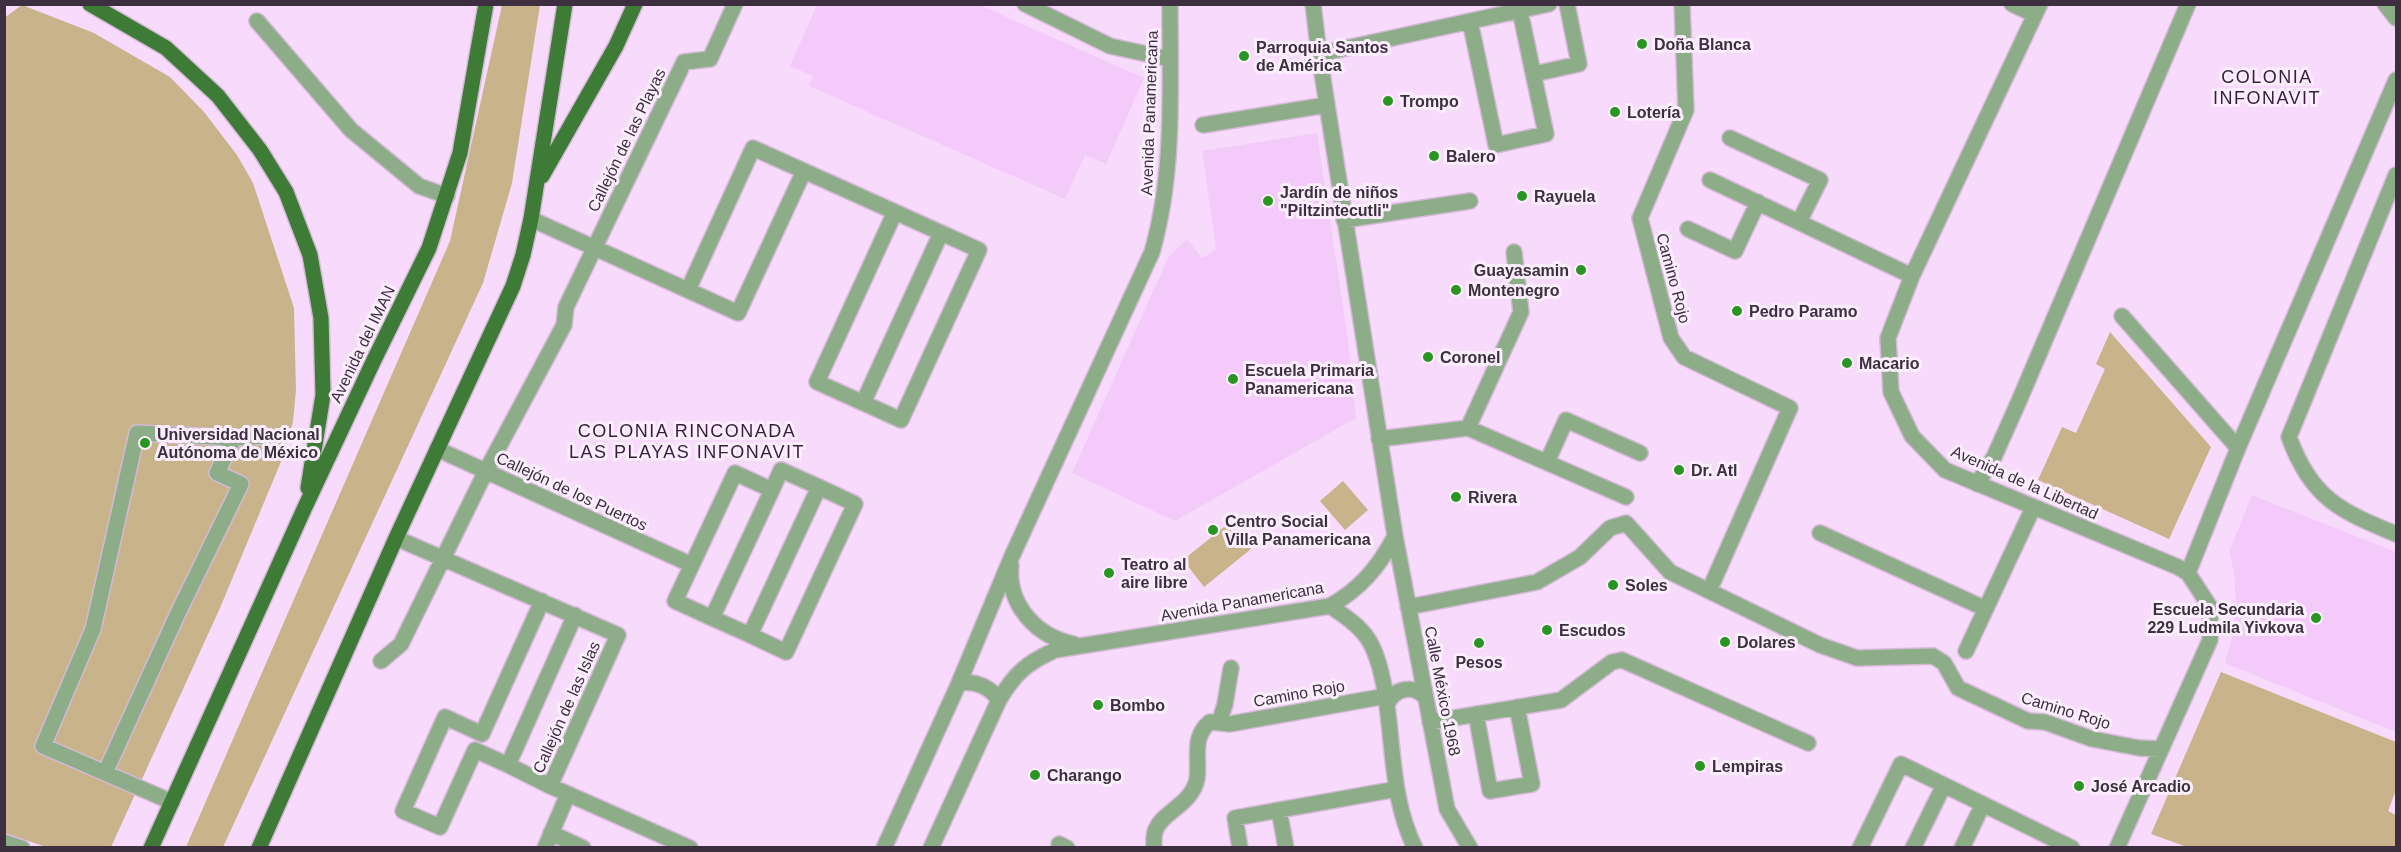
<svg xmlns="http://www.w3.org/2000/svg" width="2401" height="852" viewBox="0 0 2401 852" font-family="Helvetica,sans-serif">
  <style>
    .built { fill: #f3caf9 }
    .green { fill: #c9b38a }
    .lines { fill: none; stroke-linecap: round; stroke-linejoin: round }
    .minor-casing { stroke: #d3b9d6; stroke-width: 18 }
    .major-casing { stroke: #d3b9d6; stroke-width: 18 }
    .minor { stroke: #8cad88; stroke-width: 15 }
    .major { stroke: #3d7b37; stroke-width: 15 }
    .poi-dot { fill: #299621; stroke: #fceefe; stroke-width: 2 }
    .labels { text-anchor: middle; stroke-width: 6; stroke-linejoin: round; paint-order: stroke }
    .poi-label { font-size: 16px; font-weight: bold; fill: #3d2f3f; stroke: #fceefe; text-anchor: start }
    .street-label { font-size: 16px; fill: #3d2f3f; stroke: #fceefe }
    .neighbourhood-label { font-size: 18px; letter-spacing: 1.5px; fill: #391d3d; stroke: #fceefe }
  </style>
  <rect width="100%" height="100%" fill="#f8dbfc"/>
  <!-- built -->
  <path class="built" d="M 977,4 L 1144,78 L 1106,164 L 1085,155 L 1065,199 L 809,86 L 813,76 L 790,66 L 817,5 Z
    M 1317,133 L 1348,340 L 1356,418 L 1175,521 L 1072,473 L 1168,258 L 1187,239 L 1202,258 L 1216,250 L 1202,151 Z
    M 2252,495 L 2396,552 L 2396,732 L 2225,663 L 2233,633 L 2236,603 L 2234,572 L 2229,552 Z"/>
  <!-- green -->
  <path class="green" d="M 22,5 L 94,33 L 170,77 L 204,112 L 237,155 L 253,183 L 294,308 L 296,390 L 293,422 L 280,464 L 220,608 L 111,847 L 46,847 L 5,833 L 4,18 Z
    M 502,5 L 540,5 L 512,183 L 483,283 L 223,847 L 186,847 L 450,241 Z
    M 2110,332 L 2211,447 L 2169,539 L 2038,480 L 2062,427 L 2076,433 L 2105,369 L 2096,364 Z
    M 1343,481 L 1368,510 L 1345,530 L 1320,501 Z
    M 1229,523 L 1251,549 L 1204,587 L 1183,560 Z
    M 2221,672 L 2396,742 L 2396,790 L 2388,811 L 2396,815 L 2396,847 L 2187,847 L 2151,834 Z"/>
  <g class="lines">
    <!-- minor casing -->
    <g class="minor-casing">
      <path id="minor" d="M 1025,4 L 1110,46 L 1170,59
        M 1682,4 L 1686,110 L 1640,218 L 1671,338 L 1684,357 L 1790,408 L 1709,591
        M 2012,4 L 2035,15
        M 2040,4 L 1912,276 L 1888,338 L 1891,392 L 1912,436 L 1945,470 L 2178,567 L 2188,573 L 2210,607 L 2210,640 L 2117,848
        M 2385,4 L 2396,18
        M 257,21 L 351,130 L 419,186 L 447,196
        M 1470,21 L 1496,145 L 1546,134 L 1520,11
        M 1319,54 L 1549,4
        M 1534,74 L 1579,64 L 1567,4
        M 1203,125 L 1327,105
        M 1730,138 L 1820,180 L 1799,222
        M 804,171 L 895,212
        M 2396,175 L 2289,437 C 2311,498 2340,511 2396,534
        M 1710,180 L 1912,276
        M 895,212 L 979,250 L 901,420 L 817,382 Z
        M 531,219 L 738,313 L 804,171 L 753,148 L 688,290
        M 1344,220 L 1470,201
        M 1688,229 L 1735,251 L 1758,202
        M 2122,316 L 2238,448
        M 863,403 L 941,233
        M 1468,428 L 1521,312 L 1514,252
        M 1468,428 L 1626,497
        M 1379,439 L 1468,428
        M 437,449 L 692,565
        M 1547,462 L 1566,420 L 1640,453
        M 1977,484 L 1994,457 L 2019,401 L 2188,4
        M 772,490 L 781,470 L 819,487
        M 1820,533 L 1986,609
        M 1395,536 L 1447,809 L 1470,848
        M 396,538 L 618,635 L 550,786 L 690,848
        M 1011,565 C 1007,605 1037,637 1074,644
        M 2188,573 L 2238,448 L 2396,80
        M 542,601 L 482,734 L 445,717 L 403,811 L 440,827 L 475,750 L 508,765 L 575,615
        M 1330,606 C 1343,615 1359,625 1368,639 C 1377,653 1381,670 1384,686 C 1394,740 1390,798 1415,848
        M 1408,607 L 1537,582 L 1580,557 L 1610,528 L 1626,523 L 1670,572 L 1820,645 L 1857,658 L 1933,656 L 1944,663 L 1958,688 L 2028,721 L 2045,722 L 2092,739 L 2139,748 L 2161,749
        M 712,618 L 675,601 L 735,473 L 772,490 L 712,618 L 750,635 L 819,487 L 855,504 L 786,652 L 750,635
        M 1966,651 L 2033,508
        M 381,661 L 401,644 L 486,471 L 564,325 L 566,307 L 684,62 L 710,59 L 735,4
        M 959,683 C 976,681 989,686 999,700
        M 1387,704 C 1395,688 1413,684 1425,697
        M 1476,714 L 1490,791 L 1532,784 L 1517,707
        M 1430,722 L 1561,700 L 1612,662 L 1622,660 L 1808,743
        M 1219,723 L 1225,704 L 1231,668
        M 508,765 L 550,786
        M 105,773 L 178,613 L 241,484 L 217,473 L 234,438
        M 172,802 L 43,746 L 93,629 L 137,433 L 234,438 L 268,436
        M 1279,810 L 1286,848
        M 551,833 L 583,848
        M 4,842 L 22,848
        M 1059,844 L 1067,848
        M 545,848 L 568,794
        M 884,848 L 959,683 L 1012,556 L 1152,252 C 1175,172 1170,87 1170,4
        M 931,848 L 999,700 C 1015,673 1027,663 1055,650 L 1330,606 C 1360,589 1379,567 1395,536 L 1319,54 L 1313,4
        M 1154,848 C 1154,841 1153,835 1156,829 C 1163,812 1192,804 1197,779 C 1200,759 1191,737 1210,722 L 1230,724 L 1386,696
        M 1240,848 L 1235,818 L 1397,789
        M 1860,848 L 1901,764 L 2072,848
        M 1913,848 L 1944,785
        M 1962,848 L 1983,804"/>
    </g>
    <!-- major casing -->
    <g class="major-casing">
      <path id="major" d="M 90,4 L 166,48 L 218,96 L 260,150 L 286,192 L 310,255 L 321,318 L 323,395 L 308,488
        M 542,176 L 616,46 L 635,4
        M 151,848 L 305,507 L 374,360 L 429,248 L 460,153 L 486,4
        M 259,848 L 396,538 L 513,286 L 523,255 L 531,219 L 565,4"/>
    </g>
    <!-- minor -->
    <use href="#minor" class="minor"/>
    <!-- major -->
    <use href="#major" class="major"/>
  </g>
  <!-- markers -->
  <g class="poi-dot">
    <circle cx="1642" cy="44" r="6"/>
    <circle cx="1244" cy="56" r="6"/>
    <circle cx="1388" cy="101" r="6"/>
    <circle cx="1615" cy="112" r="6"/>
    <circle cx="1434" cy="156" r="6"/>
    <circle cx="1522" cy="196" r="6"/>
    <circle cx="1268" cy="201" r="6"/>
    <circle cx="1581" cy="270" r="6"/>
    <circle cx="1456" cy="290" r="6"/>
    <circle cx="1737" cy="311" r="6"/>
    <circle cx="1428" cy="357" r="6"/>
    <circle cx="1847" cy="363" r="6"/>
    <circle cx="1233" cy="379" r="6"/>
    <circle cx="145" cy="443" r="6"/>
    <circle cx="1679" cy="470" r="6"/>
    <circle cx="1456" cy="497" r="6"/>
    <circle cx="1213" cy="530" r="6"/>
    <circle cx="1109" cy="573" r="6"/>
    <circle cx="1613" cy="585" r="6"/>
    <circle cx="2316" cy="618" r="6"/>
    <circle cx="1547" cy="630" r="6"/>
    <circle cx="1725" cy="642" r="6"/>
    <circle cx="1479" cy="643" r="6"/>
    <circle cx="1098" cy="705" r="6"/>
    <circle cx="1700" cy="766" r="6"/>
    <circle cx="1035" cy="775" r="6"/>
    <circle cx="2079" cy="786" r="6"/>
  </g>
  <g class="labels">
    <!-- poi labels -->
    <g class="poi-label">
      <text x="1654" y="50">Doña Blanca</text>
      <text x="1256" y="53">Parroquia Santos<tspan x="1256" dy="18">de América</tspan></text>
      <text x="1400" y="107">Trompo</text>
      <text x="1627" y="118">Lotería</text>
      <text x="1446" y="162">Balero</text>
      <text x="1280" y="198">Jardín de niños<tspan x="1280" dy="18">"Piltzintecutli"</tspan></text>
      <text x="1534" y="202">Rayuela</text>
      <text x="1569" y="276" text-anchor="end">Guayasamin</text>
      <text x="1468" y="296">Montenegro</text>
      <text x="1749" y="317">Pedro Paramo</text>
      <text x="1440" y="363">Coronel</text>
      <text x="1859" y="369">Macario</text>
      <text x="1245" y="376">Escuela Primaria<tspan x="1245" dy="18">Panamericana</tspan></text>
      <text x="157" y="440">Universidad Nacional<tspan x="157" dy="18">Autónoma de México</tspan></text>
      <text x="1691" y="476">Dr. Atl</text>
      <text x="1468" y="503">Rivera</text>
      <text x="1225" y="527">Centro Social<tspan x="1225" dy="18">Villa Panamericana</tspan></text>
      <text x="1121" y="570">Teatro al<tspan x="1121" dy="18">aire libre</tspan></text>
      <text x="1625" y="591">Soles</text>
      <text x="2304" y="615" text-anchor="end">Escuela Secundaria<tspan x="2304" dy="18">229 Ludmila Yivkova</tspan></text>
      <text x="1559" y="636">Escudos</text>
      <text x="1737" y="648">Dolares</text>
      <text x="1479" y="668" text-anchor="middle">Pesos</text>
      <text x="1110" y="711">Bombo</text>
      <text x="1712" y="772">Lempiras</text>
      <text x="1047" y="781">Charango</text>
      <text x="2091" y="792">José Arcadio</text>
    </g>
    <!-- street labels -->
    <g class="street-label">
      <text transform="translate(1149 113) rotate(-88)" y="6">Avenida Panamericana</text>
      <text transform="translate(626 140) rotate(-64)" y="6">Callejón de las Playas</text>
      <text transform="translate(1674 278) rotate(75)" y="6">Camino Rojo</text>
      <text transform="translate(362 344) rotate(-64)" y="6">Avenida del IMAN</text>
      <text transform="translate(2025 482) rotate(24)" y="6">Avenida de la Libertad</text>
      <text transform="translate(572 491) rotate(25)" y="6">Callejón de los Puertos</text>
      <text transform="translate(1242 601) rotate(-10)" y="6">Avenida Panamericana</text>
      <text transform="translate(1443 691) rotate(79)" y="6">Calle México 1968</text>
      <text transform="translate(1299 693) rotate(-10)" y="6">Camino Rojo</text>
      <text transform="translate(566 707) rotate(-66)" y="6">Callejón de las Islas</text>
      <text transform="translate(2066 710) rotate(17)" y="6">Camino Rojo</text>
    </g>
    <!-- neighbourhood labels -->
    <g class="neighbourhood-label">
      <text x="2267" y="83">COLONIA<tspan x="2267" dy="21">INFONAVIT</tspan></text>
      <text x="687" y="437">COLONIA RINCONADA<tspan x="687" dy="21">LAS PLAYAS INFONAVIT</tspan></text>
    </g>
  </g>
  <!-- border -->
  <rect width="2401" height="852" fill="none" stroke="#3d2f3f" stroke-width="12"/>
</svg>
